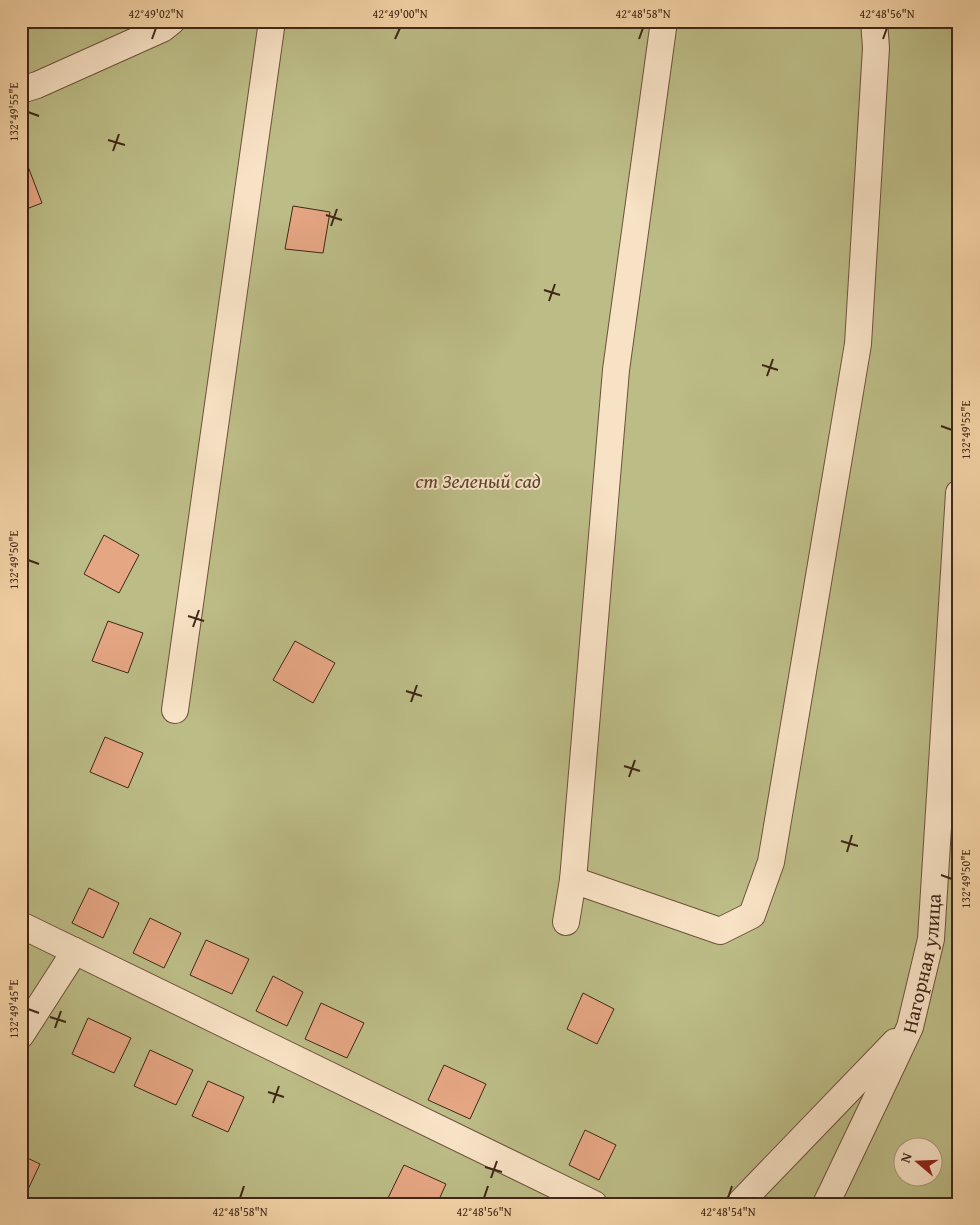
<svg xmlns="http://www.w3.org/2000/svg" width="980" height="1225" viewBox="0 0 980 1225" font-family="'Gentium Book Plus',serif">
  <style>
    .green { fill: #bcbc86; stroke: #7e714e; fill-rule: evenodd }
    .building { fill: #e5a683; stroke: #412617 }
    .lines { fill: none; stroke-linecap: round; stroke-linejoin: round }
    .minor-casing { stroke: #6e513b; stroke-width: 28 }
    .minor { stroke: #f8e2c5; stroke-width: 26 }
    .ticks { fill: none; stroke: #412617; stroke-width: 2 }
    .labels { text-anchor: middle; stroke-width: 4; stroke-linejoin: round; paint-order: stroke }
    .park-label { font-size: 20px; font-style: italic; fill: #5a442d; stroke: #f8e2c5 }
    .street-label { font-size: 20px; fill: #412617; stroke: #f8e2c5 }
    .neatline { fill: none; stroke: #412617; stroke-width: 2 }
    .ticks-label { font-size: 12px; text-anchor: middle; fill: #412617 }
  </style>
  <rect width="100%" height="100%" fill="#f4d3a6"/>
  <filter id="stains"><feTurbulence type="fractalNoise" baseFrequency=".004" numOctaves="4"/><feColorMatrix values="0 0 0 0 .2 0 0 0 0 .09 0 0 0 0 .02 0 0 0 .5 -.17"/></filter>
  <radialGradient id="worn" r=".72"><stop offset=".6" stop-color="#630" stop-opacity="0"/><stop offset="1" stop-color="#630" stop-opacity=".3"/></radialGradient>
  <!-- green -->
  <path class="green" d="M 21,21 L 959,21 L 959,1204 L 21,1204 ZM 902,1148 L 932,1148 L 932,1178 L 902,1178 Z"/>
  <!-- building -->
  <path class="building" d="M 27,164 L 42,203 L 21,211 L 21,166 Z
    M 293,206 L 330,212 L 323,253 L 285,249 Z
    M 104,535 L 139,555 L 119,593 L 84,574 Z
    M 108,621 L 143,633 L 128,673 L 92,661 Z
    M 295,641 L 335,663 L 313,703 L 273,680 Z
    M 105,737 L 143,753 L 128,788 L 90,772 Z
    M 89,888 L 119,903 L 103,938 L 72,923 Z
    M 150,918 L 181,933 L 164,968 L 133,953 Z
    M 206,940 L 249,959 L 232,994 L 190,975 Z
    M 273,976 L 303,992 L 287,1026 L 256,1011 Z
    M 583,993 L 614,1009 L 597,1044 L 567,1029 Z
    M 321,1003 L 364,1023 L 347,1058 L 305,1039 Z
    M 88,1018 L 131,1038 L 114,1073 L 72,1054 Z
    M 150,1050 L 193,1070 L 176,1105 L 134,1086 Z
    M 444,1065 L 486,1084 L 470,1119 L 428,1100 Z
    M 208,1081 L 244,1097 L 228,1132 L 192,1116 Z
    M 585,1130 L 616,1145 L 599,1180 L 569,1165 Z
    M 21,1155 L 40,1164 L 24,1198 L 21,1197 Z
    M 404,1165 L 446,1184 L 437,1204 L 396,1204 L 387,1200 Z"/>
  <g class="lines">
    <!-- minor casing -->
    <g class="minor-casing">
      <g id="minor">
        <path d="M 21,90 L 37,85 L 162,29 L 172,21"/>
        <path d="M 175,710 L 272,21"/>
        <path d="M 573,880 L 720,931 L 752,915 L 771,862 L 858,344 L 876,48 L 874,21"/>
        <path d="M 566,922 L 573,880 L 616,370 L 664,21"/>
        <path d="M 21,925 L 594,1204"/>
        <path d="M 21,1035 L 75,951"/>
        <path d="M 739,1204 L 895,1042"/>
        <path id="s1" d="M 826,1204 L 878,1095 L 910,1027 L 931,939 L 959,493"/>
      </g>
    </g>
    <!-- minor -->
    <use href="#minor" class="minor"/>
  </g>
  <!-- ticks -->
  <path class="ticks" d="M 152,39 L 156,28M 395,39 L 400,28M 639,39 L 643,28M 883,39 L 887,28M 28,112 L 39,116M 108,140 L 125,145M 113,151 L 119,134M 326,215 L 342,220M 331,226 L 337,209M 544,290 L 560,295M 549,301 L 555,284M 762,365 L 778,370M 767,376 L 773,359M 941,426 L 952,430M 28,560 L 39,564M 188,616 L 204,621M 193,627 L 199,610M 406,691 L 422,696M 411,702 L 417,685M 624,766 L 640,771M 629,777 L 635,760M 841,841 L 858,846M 847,852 L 852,835M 941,875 L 952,879M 28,1009 L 39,1013M 50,1017 L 66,1022M 55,1028 L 61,1011M 268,1092 L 284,1097M 273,1103 L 279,1086M 485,1167 L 502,1172M 491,1178 L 497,1161M 240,1198 L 244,1186M 484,1198 L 488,1186M 728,1198 L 732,1186"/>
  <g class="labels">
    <!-- park labels -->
    <g class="park-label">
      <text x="478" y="488">ст Зеленый сад</text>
    </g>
    <!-- street labels -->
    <g class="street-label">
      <text dy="7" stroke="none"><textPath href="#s1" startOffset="261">Нагорная улица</textPath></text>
    </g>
  </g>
  <!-- margin -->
  <rect width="980" height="1225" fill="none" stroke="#f4d3a6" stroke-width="55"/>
  <!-- north arrow -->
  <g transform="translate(918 1162) rotate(289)"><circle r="24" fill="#f8e2c5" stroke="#af977f"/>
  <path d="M0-4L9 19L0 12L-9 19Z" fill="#8f2418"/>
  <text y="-8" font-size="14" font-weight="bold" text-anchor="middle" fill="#412617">N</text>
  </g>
  <rect x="28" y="28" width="924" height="1170" class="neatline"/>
  <g class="ticks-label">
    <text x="156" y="18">42°49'02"N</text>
    <text x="400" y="18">42°49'00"N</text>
    <text x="643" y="18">42°48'58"N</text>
    <text x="887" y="18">42°48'56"N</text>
    <text transform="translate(14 112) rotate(-90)" y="4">132°49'55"E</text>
    <text transform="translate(966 430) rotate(-90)" y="4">132°49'55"E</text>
    <text transform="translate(14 560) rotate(-90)" y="4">132°49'50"E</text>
    <text transform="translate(966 879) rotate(-90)" y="4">132°49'50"E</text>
    <text transform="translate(14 1009) rotate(-90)" y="4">132°49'45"E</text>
    <text x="240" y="1216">42°48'58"N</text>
    <text x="484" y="1216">42°48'56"N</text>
    <text x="728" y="1216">42°48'54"N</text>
  </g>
  <rect width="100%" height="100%" filter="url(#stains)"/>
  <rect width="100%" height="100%" fill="url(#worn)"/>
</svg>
